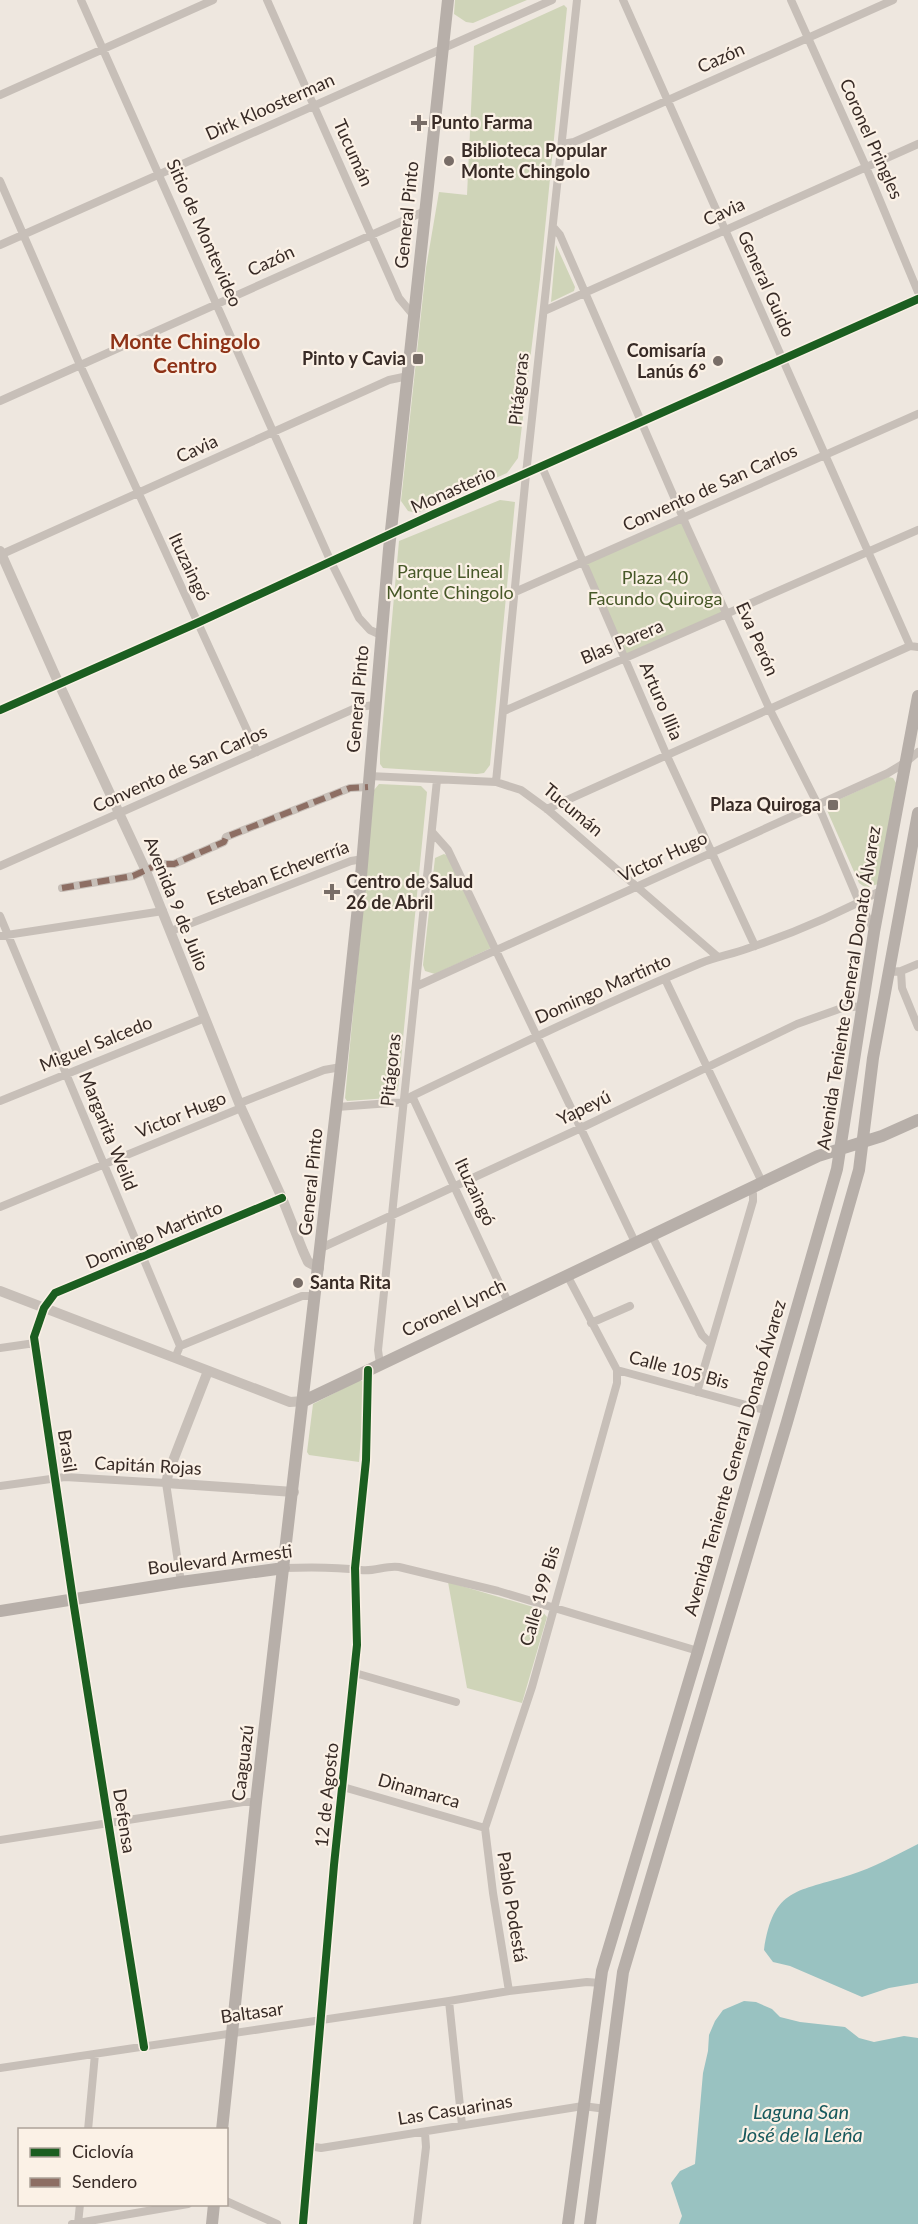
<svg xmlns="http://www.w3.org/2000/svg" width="918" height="2224" viewBox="0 0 918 2224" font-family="Lato,sans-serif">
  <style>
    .green { fill: #cfd4b8 }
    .water { fill: #99c2c1 }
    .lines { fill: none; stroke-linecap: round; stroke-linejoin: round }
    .minor { stroke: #c7bfb8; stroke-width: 8 }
    .tertiary { stroke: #c7bfb8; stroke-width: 10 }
    .secondary { stroke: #b7afa9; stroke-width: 12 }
    .quiet { stroke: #8d6e63; stroke-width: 6; stroke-dasharray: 12 6; stroke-linecap: butt }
    .cycleway-casing { stroke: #fbf1e6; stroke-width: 11 }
    .cycleway { stroke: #1b5e20; stroke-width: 8 }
    .poi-dot { fill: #786d67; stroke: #fbf1e6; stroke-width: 2 }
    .labels { text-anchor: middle; stroke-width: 4.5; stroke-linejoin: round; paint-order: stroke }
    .street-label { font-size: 18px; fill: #382b26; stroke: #fbf1e6 }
    .poi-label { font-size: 18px; font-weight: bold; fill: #382b26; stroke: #fbf1e6; text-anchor: start }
    .park-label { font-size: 18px; fill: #475828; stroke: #fbf1e6 }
    .water-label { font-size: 20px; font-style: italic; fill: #18595d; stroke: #fbf1e6 }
    .quarter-label { font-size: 21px; font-weight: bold; fill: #8e3217; stroke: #fbf1e6 }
  </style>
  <rect width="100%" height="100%" fill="#eee7df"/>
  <!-- green -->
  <path class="green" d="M 455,0 L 527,0 L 473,23 L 466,22 L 454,14 Z
    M 564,5 L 567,8 L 540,279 L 518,458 L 507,473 L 417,513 L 408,511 L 401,501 L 426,268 L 439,192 L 467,195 L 474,46 Z
    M 556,245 L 575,287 L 574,291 L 551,302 Z
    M 500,500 L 515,502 L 490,765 L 484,773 L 477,774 L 383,768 L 380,764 L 380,753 L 399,541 Z
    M 684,517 L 728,614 L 625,659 L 582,563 Z
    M 888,777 L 893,778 L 896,783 L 878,884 L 866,888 L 859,883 L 826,808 L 829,804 Z
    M 379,784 L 421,786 L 427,792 L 398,1090 L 393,1096 L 388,1098 L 347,1101 L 345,1098 L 374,790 Z
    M 444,854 L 448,856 L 491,948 L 435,974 L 425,971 L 423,965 L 435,858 Z
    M 360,1380 L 365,1383 L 359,1462 L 309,1455 L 307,1452 L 313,1404 Z
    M 448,1582 L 540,1609 L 547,1617 L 522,1703 L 467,1688 Z"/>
  <!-- water -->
  <path class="water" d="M 918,1844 L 918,1983 L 889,1988 L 862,1997 L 790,1966 L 773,1962 L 764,1950 C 773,1887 798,1892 850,1875 C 873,1868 896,1855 918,1844 Z
    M 744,2001 L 756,2002 L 772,2009 L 780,2017 L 800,2022 L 845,2027 L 859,2038 L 874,2042 L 904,2036 L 918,2038 L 918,2224 L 679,2224 L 682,2216 L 671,2183 L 680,2171 L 695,2164 L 703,2073 L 708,2051 L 709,2035 L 715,2021 L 723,2010 Z"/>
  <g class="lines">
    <!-- minor -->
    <path class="minor" d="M 81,0 L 331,562 L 359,618 L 370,630 L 381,635
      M 267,0 L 399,298 L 414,316
      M 623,0 L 910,646
      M 791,0 L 866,167 L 918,292
      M 0,95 L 213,0
      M 562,144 L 574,142 L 893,0
      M 0,181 L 80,365 L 257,752
      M 553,227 L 560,235 L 687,527 L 770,710 L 818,805 L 859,902 L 874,930
      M 0,245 L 552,0
      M 544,311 L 918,144
      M 0,401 L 425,211
      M 542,467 L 667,756 L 755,946
      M 0,555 L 389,380 L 408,376
      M 515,592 L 918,414
      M 0,710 L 197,623 L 434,514 L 918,299
      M 504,711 L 918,530
      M 369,776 L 496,782 L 521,790 L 547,809 L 718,957
      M 496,782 L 526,474 L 577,0
      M 547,809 L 910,646 L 918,647
      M 432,832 L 448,850 L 635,1242
      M 0,866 L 358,707 L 375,705
      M 62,888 L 133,876 L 159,864 L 174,864 L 224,842 L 226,837 L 350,788 L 368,787
      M 0,916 L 180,1346 L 175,1358
      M 171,931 L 351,861 L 363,859
      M 0,936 L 163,911
      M 901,971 L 902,988 L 918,1027
      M 889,972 L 901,971 L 918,964
      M 665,979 L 762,1182
      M 417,986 L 888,773 L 906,762 L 918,752
      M 412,1096 L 508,1302
      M 0,1101 L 205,1018
      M 240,1103 L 324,1070 L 341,1067
      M 337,1107 L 404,1102 L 412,1096 C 508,1050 603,1004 701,963 C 716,957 733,954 749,948 C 794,933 840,913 882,890
      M 0,1207 L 241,1108
      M 651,1234 L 702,1335 L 711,1344
      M 321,1248 L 581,1128 L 797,1024 L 842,1008 L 863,1006
      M 567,1275 L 617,1370 L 768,1411
      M 591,1323 L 630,1306
      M 180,1346 L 302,1296 L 316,1296
      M 0,1348 L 35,1343
      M 380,1364 L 378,1350 L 437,780
      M 697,1392 L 753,1201 L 753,1194 L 750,1188
      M 0,1486 L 65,1477 L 166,1483 L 181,1582
      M 284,1568 C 310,1567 336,1567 361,1570 C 374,1572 386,1565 399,1567 L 498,1591 L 698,1651
      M 355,1673 L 456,1702
      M 343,1787 L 485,1828
      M 0,1840 L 243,1802 L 256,1802
      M 509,1991 L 493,1893 L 485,1828 L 532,1687 L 617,1383 L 617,1370
      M 449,2001 L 462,2125
      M 144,2047 L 73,1600 L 34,1337 L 44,1308 L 55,1293 L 282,1198
      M 0,2068 L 449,2001 L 509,1991 L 587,1982 L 600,1983
      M 88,2130 L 95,2054
      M 309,2146 L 321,2148 L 583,2106 L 606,2109
      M 226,2201 L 277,2224
      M 72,2224 L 188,2204
      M 78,2224 L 80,2204
      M 303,2224 L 334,1865 L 357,1645 L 355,1568 L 366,1460 L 368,1370
      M 417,2224 L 426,2147 L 425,2133"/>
    <!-- tertiary -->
    <path class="tertiary" d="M 0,551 L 59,684 L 146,871 L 241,1108 L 282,1198 L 303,1251 L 308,1262 L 319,1268
      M 0,1291 L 290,1402 L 304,1401
      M 208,1371 L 169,1471 L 166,1483 L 294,1492"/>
    <!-- secondary -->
    <path class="secondary" d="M 304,1401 L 818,1156 L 882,1136 L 918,1120
      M 0,1611 L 181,1582 L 284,1568
      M 222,2130 L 256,1802 L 341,1067 L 360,888 L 389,549 L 448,0
      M 212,2224 L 214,2204
      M 568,2224 L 602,1971 L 698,1651 L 837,1169 L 874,932 L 918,696
      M 590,2224 L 623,1972 L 787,1422 L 859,1170 L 873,1058 L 918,813"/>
    <!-- quiet -->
    <path class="quiet" d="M 62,888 L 133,876 L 159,864 L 174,864 L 224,842 L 226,837 L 350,788 L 368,787"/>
    <!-- cycleway casing -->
    <g class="cycleway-casing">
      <path id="cycleway" d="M 0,710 L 197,623 L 434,514 L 918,299
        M 144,2047 L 73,1600 L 34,1337 L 44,1308 L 55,1293 L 282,1198
        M 303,2224 L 334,1865 L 357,1645 L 355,1568 L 366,1460 L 368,1370"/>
    </g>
    <!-- cycleway -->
    <use href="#cycleway" class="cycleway"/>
  </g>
  <!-- markers -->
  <g class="poi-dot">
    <path d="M416 114h6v6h6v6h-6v6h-6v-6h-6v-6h6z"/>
    <circle cx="449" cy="161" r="6"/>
    <rect x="412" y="353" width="12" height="12" rx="3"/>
    <circle cx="718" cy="361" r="6"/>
    <rect x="827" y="799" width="12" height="12" rx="3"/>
    <path d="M329 883h6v6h6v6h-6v6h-6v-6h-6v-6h6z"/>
    <circle cx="298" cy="1283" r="6"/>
  </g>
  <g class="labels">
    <!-- street labels -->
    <g class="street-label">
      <text transform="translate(721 58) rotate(-24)" y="6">Cazón</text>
      <text transform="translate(270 107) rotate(-24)" y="6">Dirk Kloosterman</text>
      <text transform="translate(871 139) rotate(66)" y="6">Coronel Pringles</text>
      <text transform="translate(353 153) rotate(66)" y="6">Tucumán</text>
      <text transform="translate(724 212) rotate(-24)" y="6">Cavia</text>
      <text transform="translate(407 215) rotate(-84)" y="6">General Pinto</text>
      <text transform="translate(204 233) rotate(66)" y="6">Sitio de Montevideo</text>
      <text transform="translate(271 261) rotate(-25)" y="6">Cazón</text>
      <text transform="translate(766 284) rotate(66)" y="6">General Guido</text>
      <text transform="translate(519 389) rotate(-84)" y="6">Pitágoras</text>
      <text transform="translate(197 449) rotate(-24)" y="6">Cavia</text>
      <text transform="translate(710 488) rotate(-24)" y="6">Convento de San Carlos</text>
      <text transform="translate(453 490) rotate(-24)" y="6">Monasterio</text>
      <text transform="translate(189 567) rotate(65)" y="6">Ituzaingó</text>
      <text transform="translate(757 639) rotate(66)" y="6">Eva Perón</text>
      <text transform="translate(622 642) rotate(-23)" y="6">Blas Parera</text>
      <text transform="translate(358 699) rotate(-85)" y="6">General Pinto</text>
      <text transform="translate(661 701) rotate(67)" y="6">Arturo Illia</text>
      <text transform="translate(180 769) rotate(-24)" y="6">Convento de San Carlos</text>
      <text transform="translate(573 810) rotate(40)" y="6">Tucumán</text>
      <text transform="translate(663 857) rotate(-25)" y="6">Victor Hugo</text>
      <text transform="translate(278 873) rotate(-21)" y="6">Esteban Echeverría</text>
      <text transform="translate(176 904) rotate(68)" y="6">Avenida 9 de Julio</text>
      <text transform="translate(849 988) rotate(-81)" y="6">Avenida Teniente General Donato Álvarez</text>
      <text transform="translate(603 989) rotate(-24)" y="6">Domingo Martinto</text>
      <text transform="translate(96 1044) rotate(-22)" y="6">Miguel Salcedo</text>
      <text transform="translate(391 1070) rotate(-84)" y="6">Pitágoras</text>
      <text transform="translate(584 1108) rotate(-26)" y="6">Yapeyú</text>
      <text transform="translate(181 1115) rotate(-22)" y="6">Victor Hugo</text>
      <text transform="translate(108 1131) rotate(68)" y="6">Margarita Weild</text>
      <text transform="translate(311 1182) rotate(-84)" y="6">General Pinto</text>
      <text transform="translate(475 1192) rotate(65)" y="6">Ituzaingó</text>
      <text transform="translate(154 1235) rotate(-23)" y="6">Domingo Martinto</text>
      <text transform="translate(454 1308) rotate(-25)" y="6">Coronel Lynch</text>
      <text transform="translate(679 1370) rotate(15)" y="6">Calle 105 Bis</text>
      <text transform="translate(67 1451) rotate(81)" y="6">Brasil</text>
      <text transform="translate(735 1458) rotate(-74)" y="6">Avenida Teniente General Donato Álvarez</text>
      <text transform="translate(148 1466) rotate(3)" y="6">Capitán Rojas</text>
      <text transform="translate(220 1560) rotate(-7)" y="6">Boulevard Armesti</text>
      <text transform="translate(540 1596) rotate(-74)" y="6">Calle 199 Bis</text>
      <text transform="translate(243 1763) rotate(-83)" y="6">Caaguazú</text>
      <text transform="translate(419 1791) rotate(16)" y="6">Dinamarca</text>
      <text transform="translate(327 1795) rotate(-84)" y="6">12 de Agosto</text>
      <text transform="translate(124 1821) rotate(81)" y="6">Defensa</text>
      <text transform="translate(512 1907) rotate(81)" y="6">Pablo Podestá</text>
      <text transform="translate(252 2013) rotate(-8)" y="6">Baltasar</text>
      <text transform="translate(455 2110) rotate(-9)" y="6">Las Casuarinas</text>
    </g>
    <!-- poi labels -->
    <g class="poi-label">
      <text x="431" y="129">Punto Farma</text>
      <text x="461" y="157">Biblioteca Popular<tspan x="461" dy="21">Monte Chingolo</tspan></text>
      <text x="706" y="357" text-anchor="end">Comisaría<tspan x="706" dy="21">Lanús 6°</tspan></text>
      <text x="406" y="365" text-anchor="end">Pinto y Cavia</text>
      <text x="821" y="811" text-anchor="end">Plaza Quiroga</text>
      <text x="346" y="888">Centro de Salud<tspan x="346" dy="21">26 de Abril</tspan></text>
      <text x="310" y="1289">Santa Rita</text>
    </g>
    <!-- park labels -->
    <g class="park-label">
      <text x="450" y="578">Parque Lineal<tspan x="450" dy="21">Monte Chingolo</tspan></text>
      <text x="655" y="584">Plaza 40<tspan x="655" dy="21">Facundo Quiroga</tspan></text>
    </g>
    <!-- water labels -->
    <g class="water-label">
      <text x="801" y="2119">Laguna San<tspan x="801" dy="23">José de la Leña</tspan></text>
    </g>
    <!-- quarter labels -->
    <g class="quarter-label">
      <text x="185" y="349">Monte Chingolo<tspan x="185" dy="24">Centro</tspan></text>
    </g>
  </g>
  <!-- legend -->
  <rect x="18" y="2128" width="210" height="78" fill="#fbf1e6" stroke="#ada299" stroke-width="1.5"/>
  <rect x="30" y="2148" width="30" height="9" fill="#1b5e20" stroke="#ada299" stroke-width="1.5"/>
  <text x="72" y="2158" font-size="18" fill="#382b26">Ciclovía</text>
  <rect x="30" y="2178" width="30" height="9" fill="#8d6e63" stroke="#ada299" stroke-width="1.5"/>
  <text x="72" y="2188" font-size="18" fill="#382b26">Sendero</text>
</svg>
